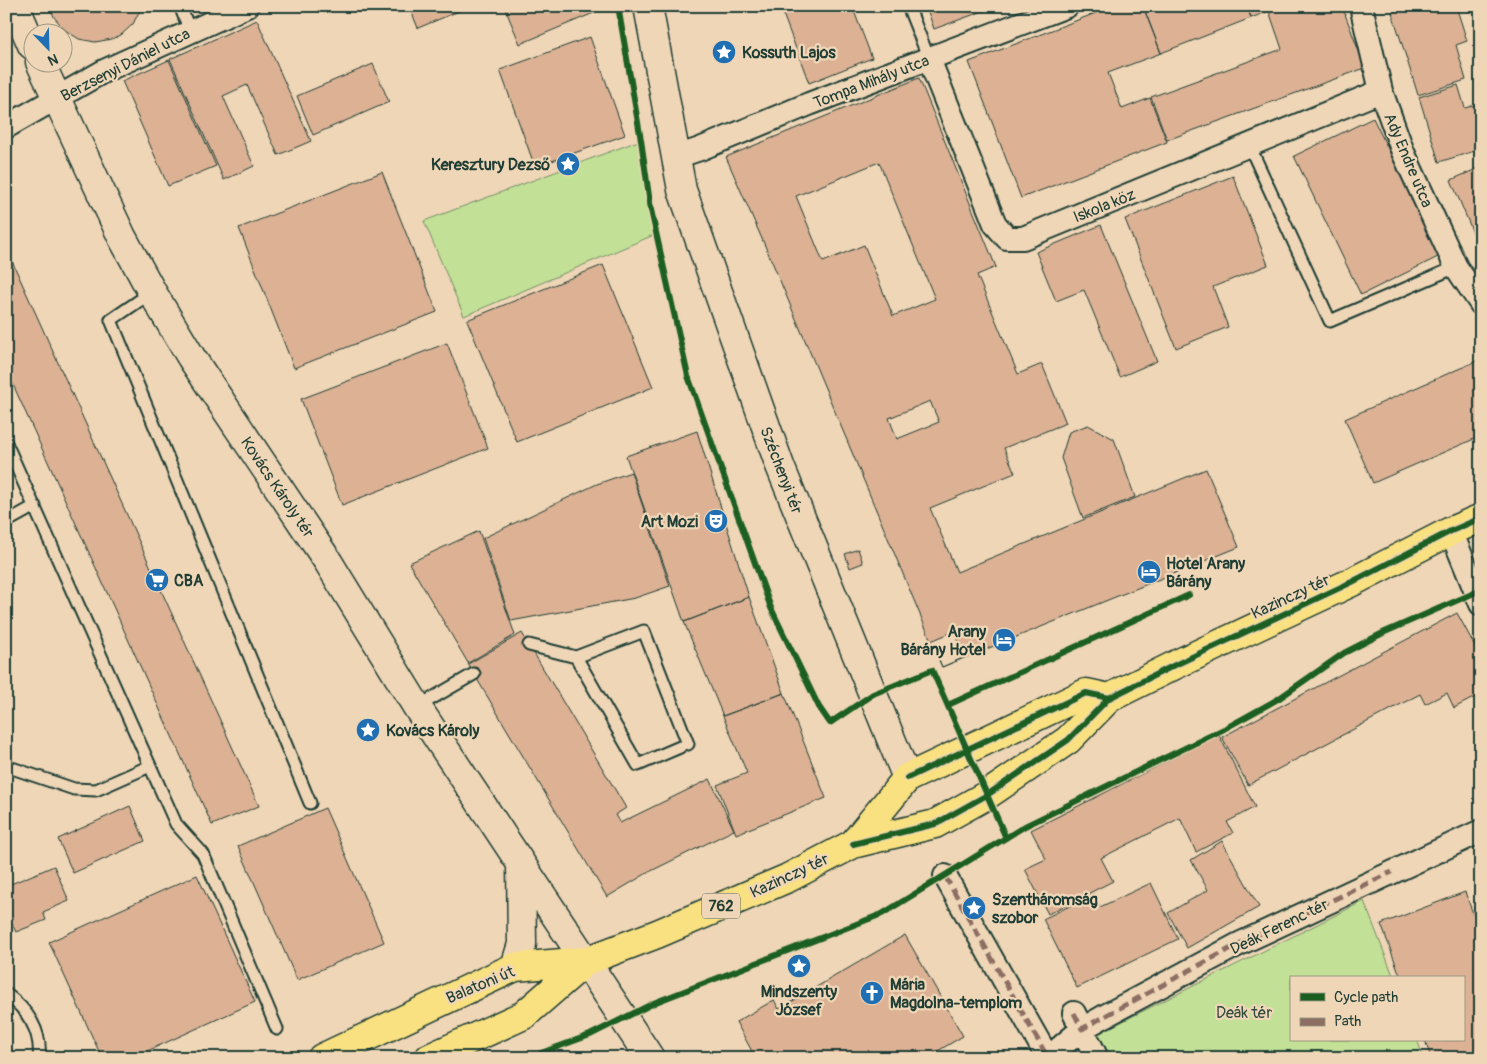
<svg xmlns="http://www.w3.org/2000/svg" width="1487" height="1064" viewBox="0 0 1487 1064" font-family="Pangolin,sans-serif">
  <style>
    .green { fill: #c3e097; stroke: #718e66 }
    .building { fill: #dcb194; stroke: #1f3d34; fill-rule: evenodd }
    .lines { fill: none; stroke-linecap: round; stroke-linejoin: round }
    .lane-casing { stroke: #1f3d34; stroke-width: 15 }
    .street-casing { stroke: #1f3d34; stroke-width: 26 }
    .secondary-casing { stroke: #1f3d34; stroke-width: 31 }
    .primary-casing { stroke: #1f3d34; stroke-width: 31 }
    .lane { stroke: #efd6b7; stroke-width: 11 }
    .street { stroke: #efd6b7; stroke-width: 22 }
    .secondary { stroke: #efd6b7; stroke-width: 28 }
    .primary { stroke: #f9e181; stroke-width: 28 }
    .quiet { stroke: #8d6e63; stroke-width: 5; stroke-dasharray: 10 5; stroke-linecap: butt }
    .cycleway-casing { stroke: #efd6b7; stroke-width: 9 }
    .cycleway { stroke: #1b5e20; stroke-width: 6 }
    .labels { text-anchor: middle; stroke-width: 4.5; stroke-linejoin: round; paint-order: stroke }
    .shield { fill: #efd6b7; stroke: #5d6b5b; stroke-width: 1 }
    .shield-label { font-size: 15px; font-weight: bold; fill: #1f3d34 }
    .poi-label { font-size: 16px; font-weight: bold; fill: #1f3d34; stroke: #efd6b7; text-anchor: start }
    .street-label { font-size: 16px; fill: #1f3d34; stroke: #efd6b7 }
    .park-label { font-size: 16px; fill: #2f4d3e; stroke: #efd6b7 }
  </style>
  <rect width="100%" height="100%" fill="#efd6b7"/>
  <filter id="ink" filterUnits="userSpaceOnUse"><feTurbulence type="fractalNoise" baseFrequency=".02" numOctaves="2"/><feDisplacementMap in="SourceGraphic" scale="10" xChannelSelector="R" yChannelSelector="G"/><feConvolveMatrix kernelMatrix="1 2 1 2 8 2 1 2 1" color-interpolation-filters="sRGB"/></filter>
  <g filter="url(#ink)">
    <!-- green -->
    <path class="green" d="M 641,140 L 651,210 L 656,234 L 464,316 L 424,221 Z
      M 1364,901 L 1394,978 L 1291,978 L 1291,1040 L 1417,1040 L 1424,1058 L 1108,1058 L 1097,1034 Z"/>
    <!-- building -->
    <path class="building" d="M 50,6 L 142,6 L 133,24 L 121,35 L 112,39 L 95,42 L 79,39 L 65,30 L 54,17 Z
      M 409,6 L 471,6 L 418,28 Z
      M 504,6 L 594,6 L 596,12 L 520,44 Z
      M 780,6 L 852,6 L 872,58 L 809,83 Z
      M 926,6 L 997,6 L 934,29 Z
      M 1114,6 L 1143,6 L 1161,53 L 1108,73 L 1122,109 L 1150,98 L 1167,142 L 1021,198 L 969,62 Z
      M 1143,6 L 1247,6 L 1251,18 L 1161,53 Z
      M 1247,6 L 1342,6 L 1365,68 L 1167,140 L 1151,97 L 1282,49 L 1269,11 L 1251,18 Z
      M 1410,6 L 1456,6 L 1467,41 L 1456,45 L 1466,80 L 1418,95 L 1392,12 Z
      M 257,20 L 311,141 L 278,155 L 247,85 L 223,96 L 254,166 L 224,180 L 170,59 Z
      M 590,37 L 625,135 L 535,167 L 500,70 Z
      M 169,60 L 216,166 L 168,186 L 122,81 Z
      M 373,64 L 389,102 L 313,135 L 297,96 Z
      M 919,78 L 996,267 L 977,275 L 1018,374 L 1042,364 L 1066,423 L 1004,448 L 1015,473 L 930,508 L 957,572 L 1206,469 L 1239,547 L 942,667 L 773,264 L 726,157 ZM 879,162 L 935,299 L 893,316 L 864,245 L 823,262 L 796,196 ZM 930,401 L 939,422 L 897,439 L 889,418 Z
      M 1458,85 L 1465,108 L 1481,103 L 1481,149 L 1439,162 L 1419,97 Z
      M 1373,118 L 1440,256 L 1361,295 L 1294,156 Z
      M 1481,167 L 1481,237 L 1476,240 L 1451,180 Z
      M 382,172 L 437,312 L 294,368 L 239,228 Z
      M 1233,176 L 1268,265 L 1213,287 L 1228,327 L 1176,348 L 1125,219 Z
      M 1101,225 L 1157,361 L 1120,377 L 1084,290 L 1056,301 L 1036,252 Z
      M 6,248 L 259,806 L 212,825 L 6,369 Z
      M 603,265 L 653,387 L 517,442 L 467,320 Z
      M 447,343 L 488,448 L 342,505 L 301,399 Z
      M 1481,359 L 1481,436 L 1373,483 L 1345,419 Z
      M 1088,425 L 1114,439 L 1135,497 L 1083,518 L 1061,458 L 1069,432 Z
      M 697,431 L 749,597 L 684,622 L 626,456 Z
      M 631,472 L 670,586 L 635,598 L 511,621 L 483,538 L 597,484 Z
      M 479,531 L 515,635 L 468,663 L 409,563 Z
      M 858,549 L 863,563 L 850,568 L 845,554 Z
      M 749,597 L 784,693 L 723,716 L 684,622 Z
      M 1457,613 L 1481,657 L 1481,694 L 1454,708 L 1447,693 L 1425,704 L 1420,694 L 1248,785 L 1222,737 Z
      M 955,631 L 965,657 L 942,667 L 931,641 Z
      M 522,633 L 626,808 L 615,815 L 620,823 L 710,779 L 734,830 L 649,872 L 607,897 L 468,664 Z
      M 784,693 L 826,798 L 736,834 L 717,785 L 747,773 L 723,716 Z
      M 1219,735 L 1255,807 L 1227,822 L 1233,833 L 1196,852 L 1180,818 L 1101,858 L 1113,881 L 1048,914 L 1025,869 L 1046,859 L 1031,830 Z
      M 130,806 L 145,841 L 73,873 L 58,839 Z
      M 325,808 L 384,942 L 297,980 L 238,846 Z
      M 1222,841 L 1259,907 L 1187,948 L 1168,913 L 1208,890 L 1191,860 Z
      M 54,866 L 69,901 L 43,912 L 46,920 L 16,932 L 11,922 L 6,923 L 6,886 Z
      M 197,875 L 255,1002 L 132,1058 L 102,1058 L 49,942 Z
      M 1151,883 L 1178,939 L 1077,988 L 1043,919 L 1094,894 L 1100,907 Z
      M 1465,892 L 1481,935 L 1481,1058 L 1431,1058 L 1425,1040 L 1463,1040 L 1463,978 L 1401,978 L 1381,924 Z
      M 905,935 L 963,1036 L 926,1058 L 745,1058 L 753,1053 L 736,1022 L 774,1000 L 779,1009 Z"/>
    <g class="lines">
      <!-- lane casing -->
      <g class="lane-casing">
        <path id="lane" d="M 180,6 L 190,31
          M 908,6 L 929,59
          M 1249,145 L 1330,321 L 1456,267
          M 152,292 L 111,320 L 310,803
          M 6,443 L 176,824 L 203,854 L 277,1029
          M 6,522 L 35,506
          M 529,645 L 576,657 L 638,765 L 680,747
          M 576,657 L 644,631 L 688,744
          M 417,707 L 474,674
          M 6,766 L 74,789 L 96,790 L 150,766
          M 6,994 C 27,1009 42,1031 39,1058"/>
      </g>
      <!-- street casing -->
      <g class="street-casing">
        <path id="street" d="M 1361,6 L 1381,91 L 1403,152 L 1456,267 L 1481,304
          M 929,59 L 995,224 L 1007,238 L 1023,238 L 1381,91
          M 6,127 L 104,71 L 247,6
          M 676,157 L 700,149 L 809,104 L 1067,6
          M 1451,531 L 1481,604
          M 945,876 L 1048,1058 L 1082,1029 L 1103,1017 L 1239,944 L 1481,831
          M 1074,1013 L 1097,1058"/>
      </g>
      <!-- secondary casing -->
      <g class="secondary-casing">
        <path id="secondary" d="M 15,6 L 32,45
          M 648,6 L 682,190 L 780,466 L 907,778
          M 40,62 L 122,237 L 152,292 L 191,357 L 327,560 L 417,707 L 650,1058
          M 515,967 L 522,944 L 521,864"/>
      </g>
      <!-- primary casing -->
      <g class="primary-casing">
        <path id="primary" d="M 853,844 L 907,778 L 1086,693 L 1109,698
          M 322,1058 L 515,967 L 586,961 L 657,934 L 788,878 L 853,844 L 935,824 L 987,795 L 1068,740 L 1109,698 L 1177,664 L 1352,582 L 1451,531 L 1481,518
          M 429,1058 L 524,1015 L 586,961"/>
      </g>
      <!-- lane -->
      <use href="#lane" class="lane"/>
      <!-- street -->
      <use href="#street" class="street"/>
      <!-- secondary -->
      <use href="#secondary" class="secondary"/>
      <!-- primary -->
      <use href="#primary" class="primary"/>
      <!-- quiet -->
      <path class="quiet" d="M 1479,832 L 1481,838
        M 945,876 L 1048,1058
        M 1074,1013 L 1082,1029 L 1103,1017 L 1239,944 L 1392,872"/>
      <!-- cycleway casing -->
      <g class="cycleway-casing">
        <path id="cycleway" d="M 618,6 L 641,140 L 651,210 L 688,376 L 771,608 L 819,707 L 830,723 L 873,694 L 932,670 L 1006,838
          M 948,705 L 1189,595
          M 907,778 L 1086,693 L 1109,698
          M 853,844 L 935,824 L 987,795 L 1068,740 L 1109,698 L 1177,664 L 1352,582 L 1451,531 L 1481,518
          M 535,1058 L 541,1053 L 590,1035 L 656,1002 L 882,914 L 1025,826 L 1224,729 L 1278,699 L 1344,653 L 1385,632 L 1481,590"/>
      </g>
      <!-- cycleway -->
      <use href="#cycleway" class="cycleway"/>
    </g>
  </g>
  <!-- icons -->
  <defs>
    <g id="sight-disc" transform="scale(1.25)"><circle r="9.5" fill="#1f6fb2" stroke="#efd6b7"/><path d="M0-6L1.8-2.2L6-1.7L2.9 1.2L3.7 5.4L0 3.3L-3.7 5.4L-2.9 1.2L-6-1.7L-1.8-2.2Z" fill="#fff"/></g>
    <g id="theatre-disc" transform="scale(1.25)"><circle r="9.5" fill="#1f6fb2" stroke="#efd6b7"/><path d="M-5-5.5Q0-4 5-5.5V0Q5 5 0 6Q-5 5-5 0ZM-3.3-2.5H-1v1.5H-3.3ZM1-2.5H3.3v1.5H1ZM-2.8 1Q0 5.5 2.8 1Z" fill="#fff"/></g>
    <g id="hotel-disc" transform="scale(1.25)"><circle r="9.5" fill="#1f6fb2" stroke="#efd6b7"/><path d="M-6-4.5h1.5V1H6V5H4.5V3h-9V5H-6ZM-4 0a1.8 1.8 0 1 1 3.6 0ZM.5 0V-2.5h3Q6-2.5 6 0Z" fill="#fff"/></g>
    <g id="supermarket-disc" transform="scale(1.25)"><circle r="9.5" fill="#1f6fb2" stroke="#efd6b7"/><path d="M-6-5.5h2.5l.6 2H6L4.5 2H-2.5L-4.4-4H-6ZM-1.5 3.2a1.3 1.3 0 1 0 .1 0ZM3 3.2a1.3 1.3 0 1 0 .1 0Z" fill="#fff"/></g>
    <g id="church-disc" transform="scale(1.25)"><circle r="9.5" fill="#1f6fb2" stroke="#efd6b7"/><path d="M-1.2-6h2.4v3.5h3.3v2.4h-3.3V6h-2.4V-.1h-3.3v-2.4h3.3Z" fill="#fff"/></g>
  </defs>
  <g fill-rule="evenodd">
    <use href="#sight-disc" x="724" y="52"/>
    <use href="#sight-disc" x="568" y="164"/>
    <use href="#theatre-disc" x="716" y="521"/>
    <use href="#hotel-disc" x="1149" y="572"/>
    <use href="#supermarket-disc" x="157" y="580"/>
    <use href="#hotel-disc" x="1004" y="640"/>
    <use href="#sight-disc" x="368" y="730"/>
    <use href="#sight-disc" x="974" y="908"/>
    <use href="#sight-disc" x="799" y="966"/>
    <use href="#church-disc" x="872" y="993"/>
  </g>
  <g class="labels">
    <!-- shield labels -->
    <rect class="shield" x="702" y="893.5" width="38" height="25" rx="4"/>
    <g class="shield-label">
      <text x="721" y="911">762</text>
    </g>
    <!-- poi labels -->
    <g class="poi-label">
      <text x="742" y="58">Kossuth Lajos</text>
      <text x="550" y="170" text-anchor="end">Keresztury Dezső</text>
      <text x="698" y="527" text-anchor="end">Art Mozi</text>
      <text x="1166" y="569">Hotel Arany<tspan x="1166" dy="18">Bárány</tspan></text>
      <text x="174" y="586">CBA</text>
      <text x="986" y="637" text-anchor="end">Arany<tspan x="986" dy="18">Bárány Hotel</tspan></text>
      <text x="386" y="736">Kovács Károly</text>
      <text x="992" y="905">Szentháromság<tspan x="992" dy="18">szobor</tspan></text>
      <text x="890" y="990">Mária<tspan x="890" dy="18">Magdolna-templom</tspan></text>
      <text x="799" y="997" text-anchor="middle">Mindszenty<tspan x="799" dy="18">József</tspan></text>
    </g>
    <!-- street labels -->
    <g class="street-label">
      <text transform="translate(125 64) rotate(-27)" y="6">Berzsenyi Dániel utca</text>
      <text transform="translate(871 81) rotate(-21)" y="6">Tompa Mihály utca</text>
      <text transform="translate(1409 160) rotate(67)" y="6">Ady Endre utca</text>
      <text transform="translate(1104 205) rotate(-22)" y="6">Iskola köz</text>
      <text transform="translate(782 470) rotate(69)" y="6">Széchenyi tér</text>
      <text transform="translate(278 487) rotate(56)" y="6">Kovács Károly tér</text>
      <text transform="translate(1290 596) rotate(-25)" y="6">Kazinczy tér</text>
      <text transform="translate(789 875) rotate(-25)" y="6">Kazinczy tér</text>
      <text transform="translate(1279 926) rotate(-26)" y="6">Deák Ferenc tér</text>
      <text transform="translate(480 984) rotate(-23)" y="6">Balatoni út</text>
    </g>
    <!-- park labels -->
    <g class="park-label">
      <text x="1244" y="1018">Deák tér</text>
    </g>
  </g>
  <!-- margin -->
  <rect width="1487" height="1064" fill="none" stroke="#efd6b7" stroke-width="25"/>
  <rect x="12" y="12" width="1462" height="1039" fill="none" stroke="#1f3d34" stroke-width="2" filter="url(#ink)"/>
  <!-- legend -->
  <rect x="1290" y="976" width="175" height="65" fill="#efd6b7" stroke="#9c9983"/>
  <rect x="1300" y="993" width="25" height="8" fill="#1b5e20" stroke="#9c9983"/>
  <text x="1334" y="1002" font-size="15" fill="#1f3d34">Cycle path</text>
  <rect x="1300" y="1018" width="25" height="8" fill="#8d6e63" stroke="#9c9983"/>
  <text x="1334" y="1026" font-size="15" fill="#1f3d34">Path</text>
  <!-- north arrow -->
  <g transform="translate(48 48) rotate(157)"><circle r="24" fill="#efd6b7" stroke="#9c9983"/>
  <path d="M0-4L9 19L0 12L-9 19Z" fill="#1f6fb2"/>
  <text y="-8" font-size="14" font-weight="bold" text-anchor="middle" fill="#1f3d34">N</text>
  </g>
</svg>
